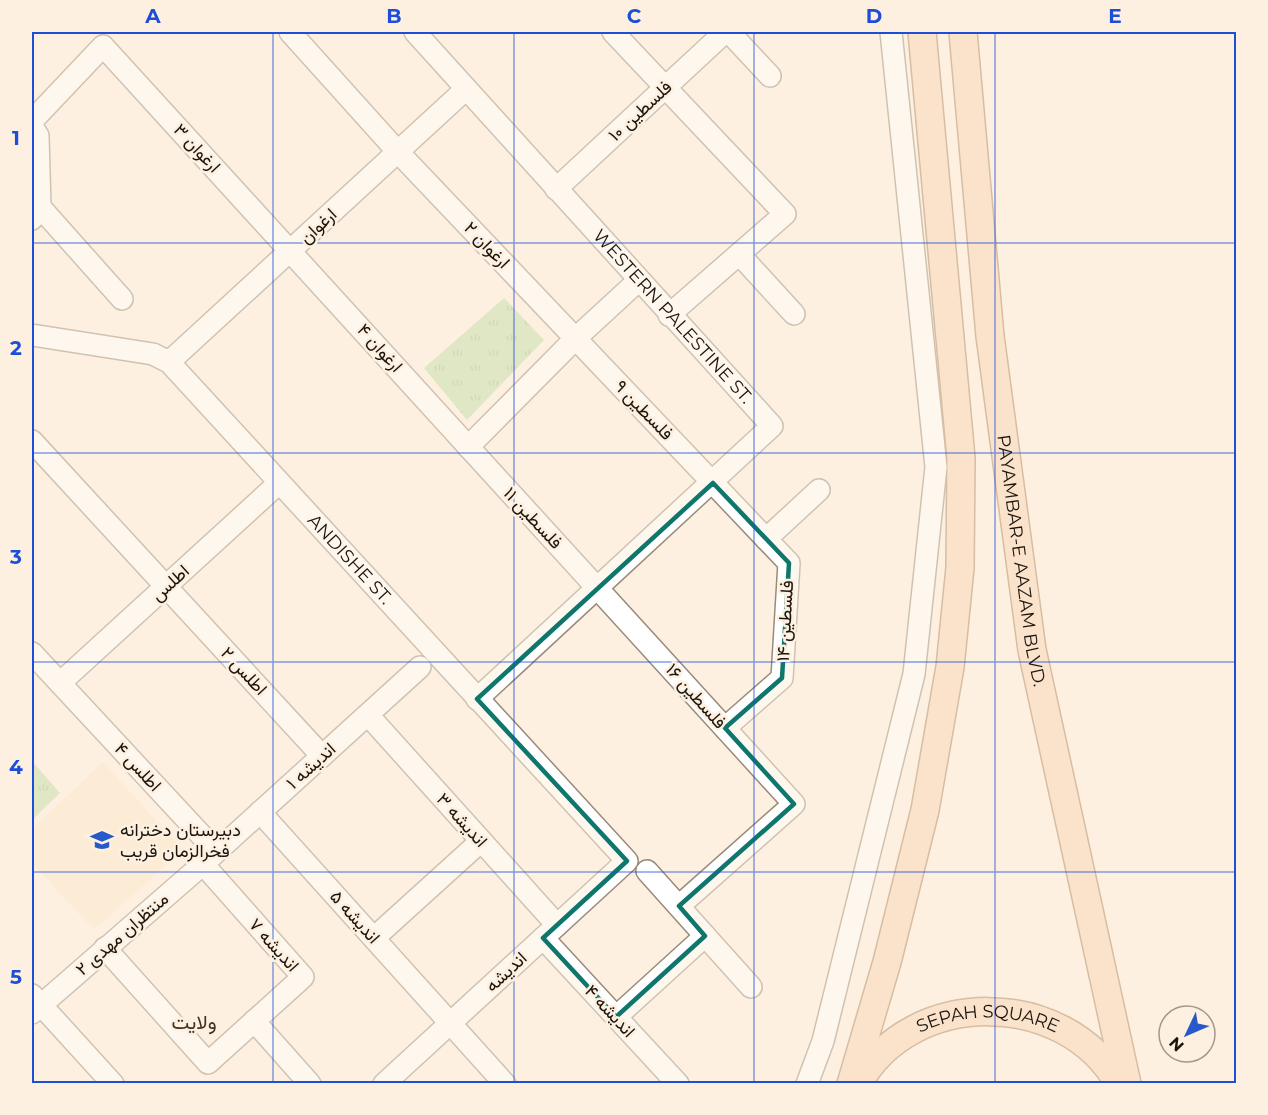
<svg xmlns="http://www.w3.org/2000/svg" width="1268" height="1115" viewBox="0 0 1268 1115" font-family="Montserrat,Vazirmatn,sans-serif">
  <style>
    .built { fill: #fbe6cb }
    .park { fill: url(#park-tufts) }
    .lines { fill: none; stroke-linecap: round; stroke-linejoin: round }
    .minor-casing { stroke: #9a8b79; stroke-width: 24 }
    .major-casing { stroke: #a87e56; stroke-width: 30 }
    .minor { stroke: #fff; stroke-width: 21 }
    .major { stroke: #f8d3b1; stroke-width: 27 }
    .marked { fill: none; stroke: #0f766e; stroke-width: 4.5; stroke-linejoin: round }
    .grid { fill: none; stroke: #1d4ed8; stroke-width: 1.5; stroke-opacity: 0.55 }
    .labels { text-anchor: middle; stroke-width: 5; stroke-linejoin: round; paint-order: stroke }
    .street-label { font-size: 18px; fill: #1b150e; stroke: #fdf0e0 }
    .poi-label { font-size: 18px; fill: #1b150e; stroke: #fdf0e0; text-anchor: start }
    .neighbourhood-label { font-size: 20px; fill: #3e3121; stroke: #fdf0e0 }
    .neatline { fill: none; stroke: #1d4ed8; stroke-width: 2 }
    .grid-label { font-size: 20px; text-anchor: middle; font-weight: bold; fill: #1d4ed8 }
  </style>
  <defs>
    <pattern id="park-tufts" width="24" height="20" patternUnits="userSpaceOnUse" patternTransform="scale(1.5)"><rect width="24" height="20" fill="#bddba5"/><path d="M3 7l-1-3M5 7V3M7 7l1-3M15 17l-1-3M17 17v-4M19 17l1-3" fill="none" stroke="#a2bb8d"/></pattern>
  </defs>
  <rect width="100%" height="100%" fill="#fdf0e0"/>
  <!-- built -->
  <path class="built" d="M 103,762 L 183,850 L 94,930 L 32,863 L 32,829 Z"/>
  <!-- park -->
  <path class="park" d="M 504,298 L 544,340 L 467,420 L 424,368 Z
    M 32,761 L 60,793 L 32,820 Z"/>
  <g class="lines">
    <!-- minor casing -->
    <g class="minor-casing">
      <g id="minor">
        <path d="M 290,32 L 398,152 L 789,563 L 782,678 L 725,728"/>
        <path id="s1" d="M 415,32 L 772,426 L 477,699"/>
        <path d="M 613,32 L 785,214 L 669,315"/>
        <path d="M 729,32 L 770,76"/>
        <path d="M 32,121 L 103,46 L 794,804 L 679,906"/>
        <path d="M 32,126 L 38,136 L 40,207 L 32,219"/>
        <path d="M 556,189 L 725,32"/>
        <path d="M 40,207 L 122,299"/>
        <path d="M 739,254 L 794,314"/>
        <path id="s2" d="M 32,335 L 153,354 L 169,362 L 627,861 L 384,1084"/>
        <path d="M 169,362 L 466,89"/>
        <path d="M 32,441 L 322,756"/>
        <path d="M 468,447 L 576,338 L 639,280"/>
        <path d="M 766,539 L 819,490"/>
        <path d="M 32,653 L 216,851"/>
        <path d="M 60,683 L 279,483"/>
        <path d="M 368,715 L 557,925"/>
        <path d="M 260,812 L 505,1084"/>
        <path d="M 647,871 L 751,987"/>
        <path d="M 374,938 L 481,841"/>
        <path d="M 543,938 L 678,1084"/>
        <path d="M 105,948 L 208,1063 L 303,977 L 203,864"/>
        <path d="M 32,995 L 113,1084"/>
        <path d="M 32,1013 L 203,864 L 420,667"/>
        <path d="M 616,1017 L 705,936"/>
        <path d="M 254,1021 L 310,1084"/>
        <path d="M 807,1084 L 823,1041 L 914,674 L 936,467 L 891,32"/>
      </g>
    </g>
    <!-- major casing -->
    <g class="major-casing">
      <g id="major">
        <path id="s3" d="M 963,32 L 990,336 L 1032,650 L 1127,1084"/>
        <path d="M 851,1084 L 887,962 L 925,810 L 950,667 L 960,568 L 961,458 L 922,32"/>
        <path id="s4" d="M 858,1084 C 911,987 1065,988 1119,1084"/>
      </g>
    </g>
    <!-- minor -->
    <use href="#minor" class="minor"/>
    <!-- major -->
    <use href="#major" class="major"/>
  </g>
  <!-- marked area -->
  <path d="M0 0H1268V1115H0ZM 713,483 L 789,563 L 782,678 L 725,728 L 794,804 L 679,906 L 705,936 L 616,1017 L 543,938 L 627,861 L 477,699 Z" fill="#fdf0e0" fill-opacity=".55" fill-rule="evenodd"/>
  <path class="marked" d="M 713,483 L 789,563 L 782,678 L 725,728 L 794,804 L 679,906 L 705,936 L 616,1017 L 543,938 L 627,861 L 477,699 Z"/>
  <!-- grid -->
  <path class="grid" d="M 273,32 L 273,1084M 514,32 L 514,1084M 754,32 L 754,1084M 995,32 L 995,1084M 32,243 L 1236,243M 32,453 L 1236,453M 32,662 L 1236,662M 32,872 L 1236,872"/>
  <!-- icons -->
  <defs>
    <g id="school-bare" transform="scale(1.8)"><path d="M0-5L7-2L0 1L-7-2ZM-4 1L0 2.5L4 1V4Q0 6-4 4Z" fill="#275ac8" stroke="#fdf0e0" stroke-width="2.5" paint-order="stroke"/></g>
  </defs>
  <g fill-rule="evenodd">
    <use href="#school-bare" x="102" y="840"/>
  </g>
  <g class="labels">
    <!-- street labels -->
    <g class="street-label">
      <text transform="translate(640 111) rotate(-43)" y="6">فلسطین ۱۰</text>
      <text transform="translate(197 148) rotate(47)" y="6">ارغوان ۳</text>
      <text transform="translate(318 226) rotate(-43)" y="6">ارغوان</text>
      <text transform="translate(487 245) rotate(46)" y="6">ارغوان ۲</text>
      <text dy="6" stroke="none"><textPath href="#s1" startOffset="384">WESTERN PALESTINE ST.</textPath></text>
      <text transform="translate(380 348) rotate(48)" y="6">ارغوان ۴</text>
      <text transform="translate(644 410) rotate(46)" y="6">فلسطین ۹</text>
      <text transform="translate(533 518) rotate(47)" y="6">فلسطین ۱۱</text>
      <text dy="6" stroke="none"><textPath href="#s2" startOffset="408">ANDISHE ST.</textPath></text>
      <text dy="6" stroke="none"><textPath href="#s3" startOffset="532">PAYAMBAR-E AAZAM BLVD.</textPath></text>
      <text transform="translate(170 583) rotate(-42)" y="6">اطلس</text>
      <text transform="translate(785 621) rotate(-87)" y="6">فلسطین ۱۴</text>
      <text transform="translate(244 671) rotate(47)" y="6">اطلس ۲</text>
      <text transform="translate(696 696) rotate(48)" y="6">فلسطین ۱۶</text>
      <text transform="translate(311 766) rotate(-42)" y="6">اندیشه ۱</text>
      <text transform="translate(138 767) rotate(47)" y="6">اطلس ۴</text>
      <text transform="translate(462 820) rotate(48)" y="6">اندیشه ۳</text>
      <text transform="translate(355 917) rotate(48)" y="6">اندیشه ۵</text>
      <text transform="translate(122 934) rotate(-41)" y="6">منتظران مهدی ۲</text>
      <text transform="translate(274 945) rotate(48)" y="6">اندیشه ۷</text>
      <text transform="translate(506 972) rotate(-43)" y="6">اندیشه</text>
      <text transform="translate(610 1011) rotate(47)" y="6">اندیشه ۴</text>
      <text dy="6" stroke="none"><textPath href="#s4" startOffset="156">SEPAH SQUARE</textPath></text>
    </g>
    <!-- poi labels -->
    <g class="poi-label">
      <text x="120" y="836">دبیرستان دخترانه<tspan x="120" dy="21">فخرالزمان قریب</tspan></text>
    </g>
    <!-- neighbourhood labels -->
    <g class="neighbourhood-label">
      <text x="194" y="1029">ولایت</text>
    </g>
  </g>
  <!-- border -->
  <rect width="1268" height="1115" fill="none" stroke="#fdf0e0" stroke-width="66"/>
  <!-- north arrow -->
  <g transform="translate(1187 1034) rotate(226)"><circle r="28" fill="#fdf0e0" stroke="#a3988c" stroke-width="1.5"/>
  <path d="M0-4.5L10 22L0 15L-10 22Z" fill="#275ac8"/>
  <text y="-9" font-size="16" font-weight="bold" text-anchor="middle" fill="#1b150e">N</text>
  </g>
  <rect x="33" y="33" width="1202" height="1049" class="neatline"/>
  <g class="grid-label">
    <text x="153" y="23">A</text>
    <text x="394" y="23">B</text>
    <text x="634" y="23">C</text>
    <text x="874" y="23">D</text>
    <text x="1115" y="23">E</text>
    <text x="16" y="145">1</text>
    <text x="16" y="355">2</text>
    <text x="16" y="564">3</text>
    <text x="16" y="774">4</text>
    <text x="16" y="984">5</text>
  </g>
</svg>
